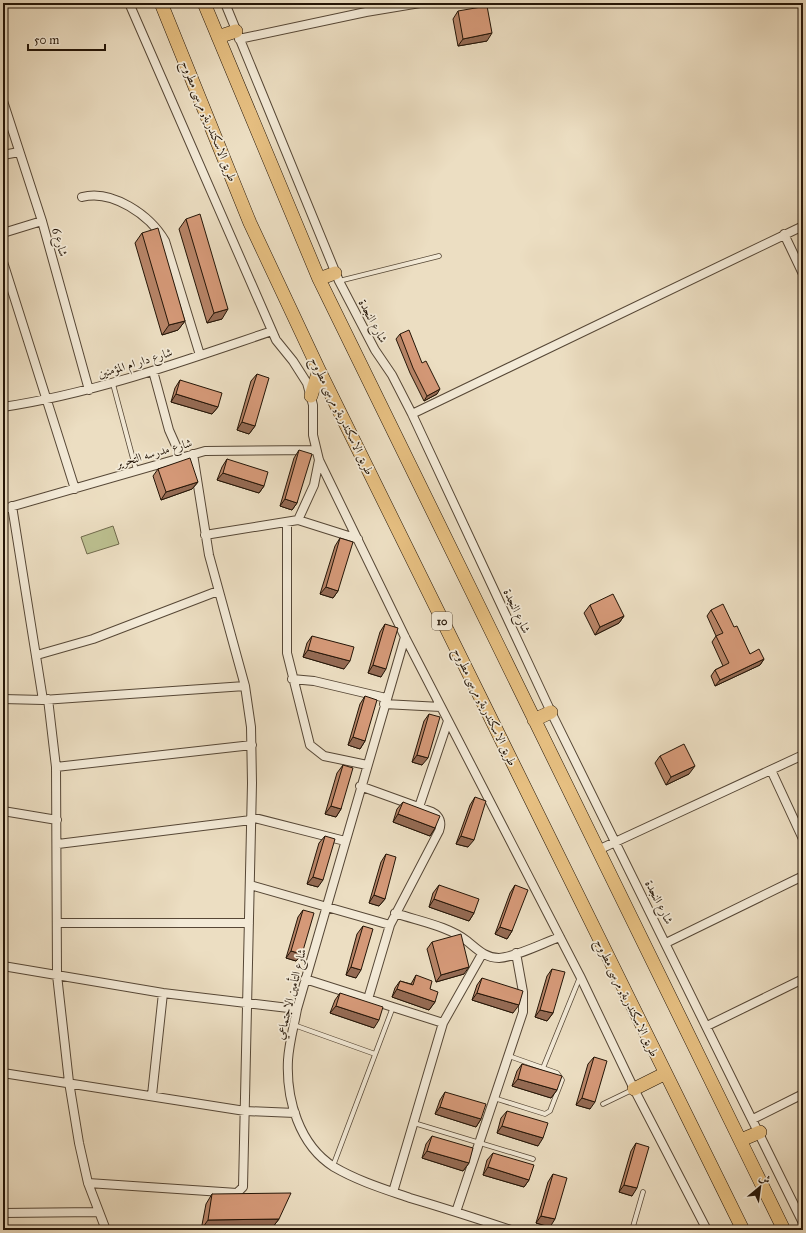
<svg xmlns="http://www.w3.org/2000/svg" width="806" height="1233" viewBox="0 0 806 1233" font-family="'IM FELL Great Primer',Amiri,serif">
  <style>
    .green { fill: #bcc090; stroke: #706a4c }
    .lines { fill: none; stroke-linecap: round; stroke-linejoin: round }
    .service-casing { stroke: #564736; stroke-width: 5.5 }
    .minor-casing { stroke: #564736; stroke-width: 10 }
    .primary-casing { stroke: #241507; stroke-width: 14 }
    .service { stroke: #f3ead7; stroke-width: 4 }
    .minor { stroke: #f3ead7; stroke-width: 8 }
    .primary { stroke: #e6bf81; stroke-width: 13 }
    .wall { fill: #b78467; stroke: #241507 }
    .shaded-wall { fill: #956b54; stroke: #241507 }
    .building { fill: #d59978; stroke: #241507 }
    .labels { text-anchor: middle; stroke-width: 3.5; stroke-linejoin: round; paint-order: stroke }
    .shield { fill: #f3ead7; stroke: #625545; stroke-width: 1 }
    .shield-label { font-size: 11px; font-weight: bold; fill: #241507 }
    .street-label { font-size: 12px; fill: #241507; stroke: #f3ead7 }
  </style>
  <rect width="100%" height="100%" fill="#ecdec2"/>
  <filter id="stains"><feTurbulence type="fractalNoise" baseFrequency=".005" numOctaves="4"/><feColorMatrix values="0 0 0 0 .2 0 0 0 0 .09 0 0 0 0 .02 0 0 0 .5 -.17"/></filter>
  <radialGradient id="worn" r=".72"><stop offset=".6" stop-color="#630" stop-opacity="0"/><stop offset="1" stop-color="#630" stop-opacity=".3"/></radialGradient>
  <!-- green -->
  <path class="green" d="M 113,526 L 119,544 L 87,554 L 81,537 Z"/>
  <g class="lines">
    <!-- service casing -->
    <g class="service-casing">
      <path id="service" d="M 339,281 L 439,256
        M 113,384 L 136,470
        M 294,1025 L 375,1054
        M 543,1068 L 580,977
        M 494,1098 L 545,1114 L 550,1111 L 562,1080 L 557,1073 L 509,1056
        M 603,1104 L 632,1090
        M 414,1123 L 533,1159
        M 333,1166 L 393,1007
        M 632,1230 L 643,1192"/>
    </g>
    <!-- minor casing -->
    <g class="minor-casing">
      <path id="minor" d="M 129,3 L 276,340 L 293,361 L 307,383 L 313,405 L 313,435 L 319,460 L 405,637 L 580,976 L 634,1089 L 707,1230
        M 225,3 L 339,281 L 375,350 L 392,375 L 412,414 L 551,712 L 803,1223
        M 239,39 L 366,12 L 420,3
        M 3,101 L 42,221 L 89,390
        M 3,155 L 19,152
        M 82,197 C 112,189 150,215 165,241 L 200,355
        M 3,233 L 42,221
        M 784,234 L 803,274
        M 3,262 L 75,489
        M 153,371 L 169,430 L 181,457
        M 3,407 C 96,393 183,361 272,331
        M 412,414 L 803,226
        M 12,506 L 43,700
        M 3,509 L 205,451 L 316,450
        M 298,520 L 314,485 L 319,460
        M 287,522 L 287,653 L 310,745 L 324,756 L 367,765
        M 205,535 L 298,520 L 358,539
        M 405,637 L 297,1009 C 294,1026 289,1043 288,1060 C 286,1099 299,1145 334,1167 C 358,1181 384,1189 410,1198 C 444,1208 478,1219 511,1230
        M 37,655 L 93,639 L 218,591
        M 292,679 L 314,681 L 386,698
        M 3,699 L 43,700 L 245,686
        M 48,699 L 56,767 L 57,975 L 69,1082 L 79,1143 L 88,1183 L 106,1230
        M 384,704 L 441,707
        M 56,767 L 252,745
        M 771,770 L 803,839
        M 360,786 L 432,812 C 440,816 442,823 439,831 L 390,925 L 368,999
        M 419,807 L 448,721
        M 3,811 L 57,820
        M 251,817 L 345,841
        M 58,844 L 251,820
        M 598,850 L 803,755
        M 250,885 L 390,925
        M 395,913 C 418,921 448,926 467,941 C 477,949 485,958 499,958 C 516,957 543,943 560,937
        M 57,923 L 249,923
        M 666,943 L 803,876
        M 3,966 L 163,993 L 297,1009
        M 305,979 L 443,1023
        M 707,1026 L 803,979
        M 3,1073 L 245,1111 L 295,1113
        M 152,1095 L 163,993
        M 753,1119 L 803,1094
        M 88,1183 L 237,1193 L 243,1187 L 252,783 L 251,727 L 245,686 L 209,555 L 193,454
        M 393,1192 L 443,1023 L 482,954
        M 456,1212 L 523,1012 L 523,992 L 516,953
        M 3,1213 L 99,1212"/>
    </g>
    <!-- primary casing -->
    <g class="primary-casing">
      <path id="primary" d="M 161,3 L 250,223 L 319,370 L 743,1230
        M 204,3 L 319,279 L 784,1230
        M 218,37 L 236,31
        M 319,279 L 335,273
        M 311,396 L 319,370
        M 534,720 L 551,712
        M 634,1089 L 664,1074
        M 741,1140 L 760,1132"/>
    </g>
    <!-- service -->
    <use href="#service" class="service"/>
    <!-- minor -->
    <use href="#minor" class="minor"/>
    <!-- primary -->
    <use href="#primary" class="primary"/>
  </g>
  <!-- wall -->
  <path class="wall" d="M 458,11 L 487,41 L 458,46 L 453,19 Z
    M 186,219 L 222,319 L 207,323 L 179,229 Z
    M 142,233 L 185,321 L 178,330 L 162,335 L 135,243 Z
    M 400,334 L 437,394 L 424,401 L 410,373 L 396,339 Z
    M 257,374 L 255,426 L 249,434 L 237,430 L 251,381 Z
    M 180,380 L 218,407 L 212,414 L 171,402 L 175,388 Z
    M 299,450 L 297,503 L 292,510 L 280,506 L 294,458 Z
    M 227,459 L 264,486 L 259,493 L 217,480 L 222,467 Z
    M 158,469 L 198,482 L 192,489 L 161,500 L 153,476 Z
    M 340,538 L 338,591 L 333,598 L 320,594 L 335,546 Z
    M 590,605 L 624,616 L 619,623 L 595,635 L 584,613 Z
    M 711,610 L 734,627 L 750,654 L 764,659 L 760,665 L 715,686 L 711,676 L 715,670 L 723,666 L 712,642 L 716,636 L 707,616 Z
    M 385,624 L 381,677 L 368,673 L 380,632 Z
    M 312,636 L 344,669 L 303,657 L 307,643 Z
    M 365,696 L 365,741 L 360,749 L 348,745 L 360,704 Z
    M 429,714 L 422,765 L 412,762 L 424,721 Z
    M 660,756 L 689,774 L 666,785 L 655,763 Z
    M 343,765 L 341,809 L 336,817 L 325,814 L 337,773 Z
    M 475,797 L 468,847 L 456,844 L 470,805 Z
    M 403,802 L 435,828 L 430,836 L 393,822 L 397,809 Z
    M 325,836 L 318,887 L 307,884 L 319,843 Z
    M 386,854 L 385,899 L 379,906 L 369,903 L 381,862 Z
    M 439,885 L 474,913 L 469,921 L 429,907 L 433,893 Z
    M 515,885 L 512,931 L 507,939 L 495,934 L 510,893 Z
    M 303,910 L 302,954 L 296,961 L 286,958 L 298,917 Z
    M 363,926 L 356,978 L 346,975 L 357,934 Z
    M 432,942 L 464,974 L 436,982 L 427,949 Z
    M 552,969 L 553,1013 L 547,1021 L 535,1017 L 547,976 Z
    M 416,975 L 430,989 L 435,1002 L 429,1010 L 392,997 L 395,988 L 400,981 L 411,984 Z
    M 482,978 L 513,1013 L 472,1000 L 477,985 Z
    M 340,993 L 374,1028 L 330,1013 L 335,1000 Z
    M 594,1057 L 590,1109 L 576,1105 L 588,1064 Z
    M 522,1064 L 557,1090 L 551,1098 L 512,1086 L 517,1071 Z
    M 445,1092 L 481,1119 L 476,1127 L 435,1114 L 440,1100 Z
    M 507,1111 L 538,1146 L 497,1133 L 501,1118 Z
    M 432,1136 L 469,1163 L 463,1171 L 422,1158 L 426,1144 Z
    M 636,1143 L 632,1196 L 619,1192 L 631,1151 Z
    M 493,1153 L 529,1180 L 524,1187 L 483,1175 L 487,1160 Z
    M 553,1174 L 550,1227 L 536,1223 L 548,1182 Z
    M 212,1194 L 279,1219 L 272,1228 L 201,1230 L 206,1204 Z"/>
  <!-- shaded-wall -->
  <path class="shaded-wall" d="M 492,33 L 487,41 L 458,46 L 463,39 Z
    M 228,309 L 222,319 L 207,323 L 214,313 Z
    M 185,321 L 178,330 L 162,335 L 169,325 Z
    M 440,389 L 437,394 L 424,401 L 427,396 Z
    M 176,394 L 218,407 L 212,414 L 171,402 Z
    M 242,422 L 255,426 L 249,434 L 237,430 Z
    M 223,473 L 264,486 L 259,493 L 217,480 Z
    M 198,482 L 192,489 L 161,500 L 166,492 Z
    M 285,499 L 297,503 L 292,510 L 280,506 Z
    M 326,587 L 338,591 L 333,598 L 320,594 Z
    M 624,616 L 619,623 L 595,635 L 600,627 Z
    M 308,650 L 350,661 L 344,669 L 303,657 Z
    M 764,659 L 760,665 L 715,686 L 720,680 Z
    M 373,665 L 386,669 L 381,677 L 368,673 Z
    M 353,737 L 365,741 L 360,749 L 348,745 Z
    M 417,755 L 428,758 L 422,765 L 412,762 Z
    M 695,766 L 689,774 L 666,785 L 671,777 Z
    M 331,806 L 341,809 L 336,817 L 325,814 Z
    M 398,814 L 435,828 L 430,836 L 393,822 Z
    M 461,836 L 474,840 L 468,847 L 456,844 Z
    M 313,877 L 323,880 L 318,887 L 307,884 Z
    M 374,895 L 385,899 L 379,906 L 369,903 Z
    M 434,899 L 474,913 L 469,921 L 429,907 Z
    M 500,927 L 512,931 L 507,939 L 495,934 Z
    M 291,951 L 302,954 L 296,961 L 286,958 Z
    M 351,967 L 361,970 L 356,978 L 346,975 Z
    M 469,967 L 464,974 L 436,982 L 441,975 Z
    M 397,989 L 435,1002 L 429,1010 L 392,997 Z
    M 477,993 L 519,1005 L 513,1013 L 472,1000 Z
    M 336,1006 L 379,1020 L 374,1028 L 330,1013 Z
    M 540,1010 L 553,1013 L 547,1021 L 535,1017 Z
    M 518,1079 L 557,1090 L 551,1098 L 512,1086 Z
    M 582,1098 L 595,1102 L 590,1109 L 576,1105 Z
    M 440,1107 L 481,1119 L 476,1127 L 435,1114 Z
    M 502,1126 L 543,1138 L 538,1146 L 497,1133 Z
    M 427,1151 L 469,1163 L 463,1171 L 422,1158 Z
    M 488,1167 L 529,1180 L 524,1187 L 483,1175 Z
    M 624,1185 L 637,1188 L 632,1196 L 619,1192 Z
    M 541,1216 L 555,1219 L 550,1227 L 536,1223 Z
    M 279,1219 L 272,1228 L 201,1230 L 208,1220 Z"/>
  <!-- building -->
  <path class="building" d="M 487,6 L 492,33 L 463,39 L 458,11 Z
    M 200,214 L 228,309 L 214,313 L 186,219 Z
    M 158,228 L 185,321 L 169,325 L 142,233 Z
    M 409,330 L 422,363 L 426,361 L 440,389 L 427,396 L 413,368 L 400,334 Z
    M 257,374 L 269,378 L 255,426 L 242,422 Z
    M 180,380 L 222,393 L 218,407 L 176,394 Z
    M 299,450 L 312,454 L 297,503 L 285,499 Z
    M 190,458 L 198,482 L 166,492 L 158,469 Z
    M 227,459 L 268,472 L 264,486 L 223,473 Z
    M 340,538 L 353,542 L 338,591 L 326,587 Z
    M 613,594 L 624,616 L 600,627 L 590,605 Z
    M 723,604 L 734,627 L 737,626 L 750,654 L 759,649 L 764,659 L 720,680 L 715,670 L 729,663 L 716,636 L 723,633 L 711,610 Z
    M 385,624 L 398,628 L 386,669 L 373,665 Z
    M 312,636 L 354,647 L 350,661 L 308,650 Z
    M 365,696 L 377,700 L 365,741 L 353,737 Z
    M 429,714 L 440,717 L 428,758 L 417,755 Z
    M 684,744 L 695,766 L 671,777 L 660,756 Z
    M 343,765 L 353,768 L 341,809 L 331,806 Z
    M 475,797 L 486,801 L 474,840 L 461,836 Z
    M 403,802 L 440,816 L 435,828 L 398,814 Z
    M 325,836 L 335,839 L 323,880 L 313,877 Z
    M 386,854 L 396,857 L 385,899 L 374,895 Z
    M 439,885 L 479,899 L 474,913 L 434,899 Z
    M 515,885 L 528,890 L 512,931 L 500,927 Z
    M 303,910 L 314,913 L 302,954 L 291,951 Z
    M 363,926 L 373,929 L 361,970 L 351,967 Z
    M 461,934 L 469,967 L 441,975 L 432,942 Z
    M 552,969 L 565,972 L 553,1013 L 540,1010 Z
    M 416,975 L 432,981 L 430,989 L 438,992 L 435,1002 L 397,989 L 400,981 L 413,985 Z
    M 482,978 L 523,991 L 519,1005 L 477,993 Z
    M 340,993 L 383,1007 L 379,1020 L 336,1006 Z
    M 594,1057 L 607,1061 L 595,1102 L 582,1098 Z
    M 522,1064 L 562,1076 L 557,1090 L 518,1079 Z
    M 445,1092 L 486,1104 L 481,1119 L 440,1107 Z
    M 507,1111 L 548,1123 L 543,1138 L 502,1126 Z
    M 432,1136 L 473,1148 L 469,1163 L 427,1151 Z
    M 636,1143 L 649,1147 L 637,1188 L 624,1185 Z
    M 493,1153 L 534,1165 L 529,1180 L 488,1167 Z
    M 553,1174 L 567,1178 L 555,1219 L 541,1216 Z
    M 291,1193 L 279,1219 L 208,1220 L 212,1194 Z"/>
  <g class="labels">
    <!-- shield labels -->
    <rect class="shield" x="432" y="612" width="20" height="18" rx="3"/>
    <g class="shield-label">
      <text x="442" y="625">10</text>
    </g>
    <!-- street labels -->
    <g class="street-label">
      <text transform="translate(209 121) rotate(68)" y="4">طريق الاسكندرية, مرسى مطروح</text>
      <text transform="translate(60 242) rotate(74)" y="4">شارع 6</text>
      <text transform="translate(373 321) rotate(62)" y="4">شارع النجدة</text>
      <text transform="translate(135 363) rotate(-17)" y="4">شارع دار ام المؤمنين</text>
      <text transform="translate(342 416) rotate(64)" y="4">طريق الاسكندرية, مرسى مطروح</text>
      <text transform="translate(154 453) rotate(-16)" y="4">شارع مدرسه التحرير</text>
      <text transform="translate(517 611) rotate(65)" y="4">شارع النجدة</text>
      <text transform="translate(485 707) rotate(64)" y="4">طريق الاسكندرية, مرسى مطروح</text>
      <text transform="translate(659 902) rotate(63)" y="4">شارع النجدة</text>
      <text transform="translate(291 994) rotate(-76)" y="4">شارع التأمين الاجتماعي</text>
      <text transform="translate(627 998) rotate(64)" y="4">طريق الاسكندرية, مرسى مطروح</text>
    </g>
  </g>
  <!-- margin -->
  <rect width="806" height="1233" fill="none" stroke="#ecdec2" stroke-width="16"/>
  <rect x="4" y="4" width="798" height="1225" fill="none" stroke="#241507" stroke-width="2"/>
  <rect x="8" y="8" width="790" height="1217" fill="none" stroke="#241507"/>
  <!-- north arrow -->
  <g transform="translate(760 1187) rotate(29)" stroke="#f3ead7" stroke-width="3" paint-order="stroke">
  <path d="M0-3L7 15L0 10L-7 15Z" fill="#241507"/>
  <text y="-6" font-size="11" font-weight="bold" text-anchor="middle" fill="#241507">ش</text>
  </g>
  <!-- scale -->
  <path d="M28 44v6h77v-6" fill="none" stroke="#241507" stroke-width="2"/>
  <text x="34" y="44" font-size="12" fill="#241507" stroke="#f3ead7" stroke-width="3" paint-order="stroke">50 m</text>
  <rect width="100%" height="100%" filter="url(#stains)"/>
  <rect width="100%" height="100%" fill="url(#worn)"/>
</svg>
